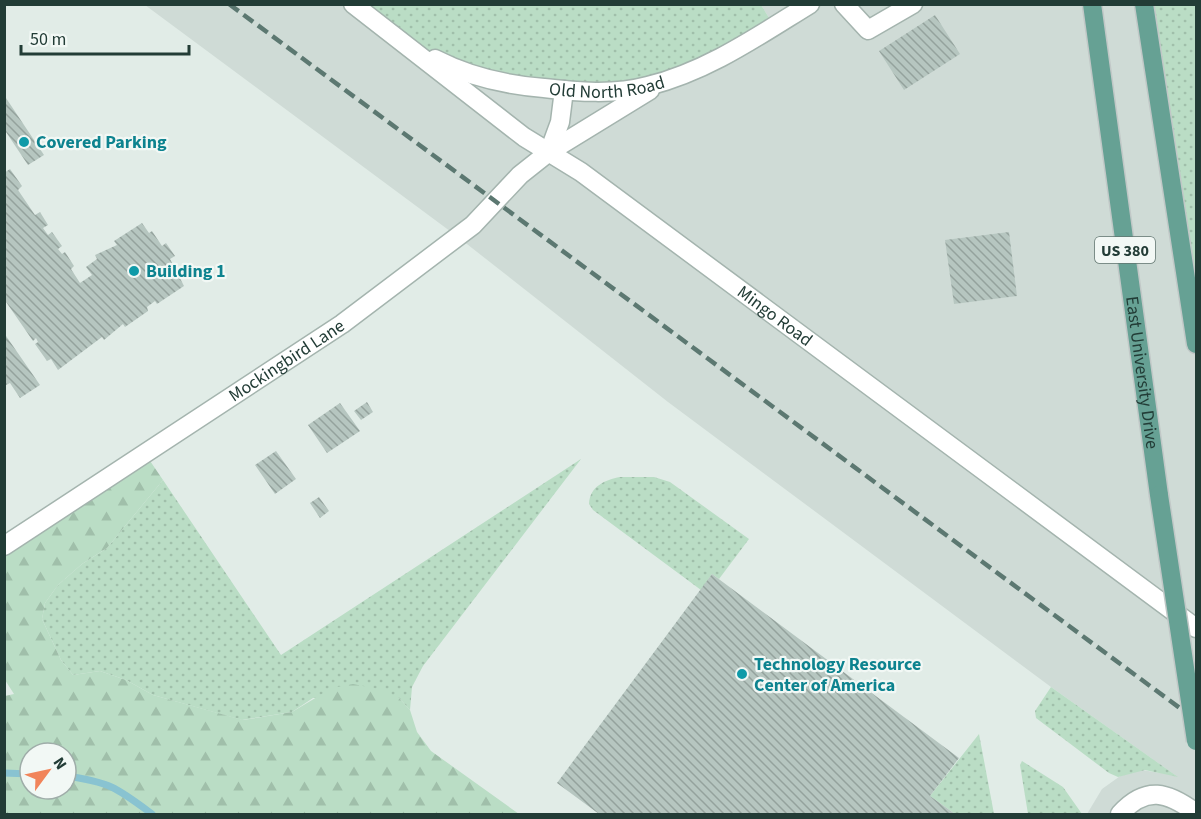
<svg xmlns="http://www.w3.org/2000/svg" width="1201" height="819" viewBox="0 0 1201 819" font-family="'Source Sans 3',sans-serif">
  <style>
    .built { fill: #cfdbd6 }
    .grass { fill: url(#grass-dots) }
    .forest { fill: url(#forest-firs); fill-rule: evenodd }
    .lines { fill: none; stroke-linecap: round; stroke-linejoin: round }
    .stream { stroke: #89c3d1; stroke-width: 7 }
    .building { fill: url(#building-back-hatch) }
    .minor-casing { stroke: #a4b4ae; stroke-width: 21 }
    .major-casing { stroke: #c1c8c7; stroke-width: 21 }
    .minor { stroke: #fff; stroke-width: 18 }
    .major { stroke: #66a194; stroke-width: 18 }
    .rail { stroke: #5c7871; stroke-width: 4.5; stroke-dasharray: 12 6; stroke-linecap: butt }
    .major-bridge-casing { stroke: #c1c8c7; stroke-width: 21; stroke-linecap: butt }
    .major-bridge { stroke: #66a194; stroke-width: 18 }
    .culture-dot { fill: #0f9aa8; stroke: #f2f8f5; stroke-width: 2 }
    .labels { text-anchor: middle; stroke-width: 4.5; stroke-linejoin: round; paint-order: stroke }
    .shield { fill: #f2f8f5; stroke: #60746f; stroke-width: 1.5 }
    .shield-label { font-size: 16px; font-weight: bold; fill: #223c36 }
    .street-label { font-size: 18px; fill: #223c36; stroke: #f2f8f5 }
    .culture-label { font-size: 18px; font-weight: bold; fill: #0d838f; stroke: #f2f8f5; text-anchor: start }
  </style>
  <defs>
    <pattern id="grass-dots" width="8" height="8" patternUnits="userSpaceOnUse" patternTransform="scale(1.5)"><rect width="8" height="8" fill="#baddc5"/><path d="M2 2h.1M6 6h.1" fill="none" stroke="#a0bfaa" stroke-width="1.8" stroke-linecap="round"/></pattern>
    <pattern id="forest-firs" width="22" height="20" patternUnits="userSpaceOnUse" patternTransform="scale(1.5)"><rect width="22" height="20" fill="#baddc5"/><path d="M5 1l3.5 6h-7zM16 11l3.5 6h-7z" fill="#a0bfaa"/></pattern>
    <pattern id="building-back-hatch" width="6" height="6" patternUnits="userSpaceOnUse" patternTransform="scale(1.5)"><rect width="6" height="6" fill="#b6c6c0"/><path d="M-1 5l2 2M0 0l6 6M5-1l2 2" fill="none" stroke="#94a29d"/></pattern>
  </defs>
  <rect width="100%" height="100%" fill="#e1ece7"/>
  <!-- built -->
  <path class="built" d="M 145,5 L 353,5 L 774,26 L 761,5 L 1144,5 L 1196,344 L 1196,814 L 1087,814 L 1102,789 L 1123,774 L 1141,770 L 1175,775 L 1051,687 L 668,402 L 458,237 Z"/>
  <!-- grass -->
  <path class="grass" d="M 362,5 L 761,5 L 774,26 L 732,53 L 612,91 L 448,65 Z
    M 1144,5 L 1196,5 L 1196,344 Z
    M 581,459 L 423,666 L 412,687 L 410,710 L 399,698 L 313,698 L 292,712 L 242,720 L 153,695 L 126,680 L 100,671 L 73,675 L 61,660 L 42,619 L 45,603 L 58,585 L 82,564 L 107,548 L 163,480 L 281,655 Z
    M 620,477 L 654,477 L 670,482 L 749,539 L 719,579 L 712,574 L 701,590 L 593,510 L 589,504 C 590,486 605,480 620,477 Z
    M 1051,687 L 1178,777 L 1145,770 L 1118,777 L 1109,773 L 1036,718 L 1035,711 Z
    M 979,734 L 994,814 L 955,814 L 930,796 Z
    M 1022,761 L 1063,787 L 1082,814 L 1028,814 L 1020,765 Z"/>
  <!-- forest -->
  <path class="forest" d="M 146,455 L 163,480 L 107,548 L 82,564 L 58,585 L 45,603 L 42,619 L 61,660 L 73,675 L 100,671 L 126,680 L 153,695 L 243,720 L 292,712 L 332,688 L 353,684 L 378,689 L 399,698 L 410,710 L 417,732 L 431,751 L 519,814 L 5,814 L 5,696 L 14,694 L 5,680 L 5,546 ZM 30,753 L 66,753 L 66,789 L 30,789 Z"/>
  <g class="lines">
    <!-- stream -->
    <path class="stream" d="M 4,773 L 30,774
      M 66,776 C 110,782 117,788 152,814"/>
  </g>
  <!-- building -->
  <path class="building" d="M 935,15 L 960,54 L 904,90 L 879,51 Z
    M 4,95 L 44,155 L 28,165 L 4,129 Z
    M 10,169 L 22,186 L 18,190 L 35,215 L 40,212 L 48,225 L 43,228 L 48,235 L 52,232 L 62,246 L 58,249 L 62,254 L 65,252 L 74,266 L 71,269 L 80,283 L 92,275 L 86,267 L 97,259 L 95,255 L 117,245 L 114,241 L 142,223 L 149,233 L 152,231 L 162,246 L 166,243 L 175,256 L 170,259 L 184,286 L 157,304 L 155,301 L 147,307 L 148,311 L 125,327 L 123,324 L 104,340 L 102,337 L 58,370 L 51,359 L 47,361 L 35,344 L 38,342 L 36,338 L 33,341 L 4,299 L 4,173 Z
    M 1009,232 L 1017,296 L 954,304 L 945,240 Z
    M 4,333 L 40,385 L 20,398 L 10,383 L 4,386 Z
    M 367,402 L 373,412 L 361,420 L 354,411 Z
    M 340,403 L 360,431 L 327,453 L 308,425 Z
    M 276,451 L 296,479 L 275,494 L 255,465 Z
    M 319,497 L 329,511 L 320,518 L 310,503 Z
    M 712,574 L 959,758 L 930,796 L 955,814 L 599,814 L 557,783 Z"/>
  <g class="lines">
    <!-- minor casing -->
    <g class="minor-casing">
      <g id="minor">
        <path id="s1" d="M 353,4 L 524,137 L 581,172 L 1196,628"/>
        <path d="M 844,4 L 868,30 L 913,4"/>
        <path id="s2" d="M 435,59 C 470,77 505,85 544,88 C 577,92 615,95 648,86 C 708,71 758,36 810,4"/>
        <path d="M 549,152 L 650,90"/>
        <path id="s3" d="M 4,546 L 342,324 L 473,225 L 520,175 L 549,152 L 560,122 L 564,90"/>
        <path d="M 1120,814 C 1146,785 1168,792 1196,813"/>
      </g>
    </g>
    <!-- major casing -->
    <g class="major-casing">
      <g id="major">
        <path id="s4" d="M 1092,4 L 1159,495"/>
        <path d="M 1144,4 L 1196,344"/>
      </g>
    </g>
    <!-- minor -->
    <use href="#minor" class="minor"/>
    <!-- major -->
    <use href="#major" class="major"/>
    <!-- rail -->
    <path class="rail" d="M 229,4 L 1196,720"/>
    <!-- major-bridge casing -->
    <g class="major-bridge-casing">
      <path id="major-bridge" d="M 1159,495 L 1196,741"/>
    </g>
    <!-- major-bridge -->
    <use href="#major-bridge" class="major-bridge"/>
  </g>
  <!-- markers -->
  <g class="culture-dot">
    <circle cx="24" cy="142" r="6"/>
    <circle cx="134" cy="271" r="6"/>
    <circle cx="742" cy="674" r="6"/>
  </g>
  <g class="labels">
    <!-- shield labels -->
    <rect class="shield" x="1095" y="237" width="60" height="26" rx="4.5"/>
    <g class="shield-label">
      <text x="1125" y="256">US 380</text>
    </g>
    <!-- street labels -->
    <g class="street-label">
      <text dy="6" stroke="none"><textPath href="#s2" startOffset="177">Old North Road</textPath></text>
      <text dy="6" stroke="none"><textPath href="#s1" startOffset="525">Mingo Road</textPath></text>
      <text dy="6" stroke="none"><textPath href="#s3" startOffset="338">Mockingbird Lane</textPath></text>
      <text dy="6" stroke="none"><textPath href="#s4" startOffset="372">East University Drive</textPath></text>
    </g>
    <!-- culture labels -->
    <g class="culture-label">
      <text x="36" y="148">Covered Parking</text>
      <text x="146" y="277">Building 1</text>
      <text x="754" y="670">Technology Resource<tspan x="754" dy="21">Center of America</tspan></text>
    </g>
  </g>
  <!-- border -->
  <rect width="1201" height="819" fill="none" stroke="#223c36" stroke-width="12"/>
  <!-- north arrow -->
  <g transform="translate(48 771) rotate(57)"><circle r="28" fill="#f2f8f5" stroke="#9fada9" stroke-width="1.5"/>
  <path d="M0-4.5L10 22L0 15L-10 22Z" fill="#f1845a"/>
  <text y="-9" font-size="16" font-weight="bold" text-anchor="middle" fill="#223c36">N</text>
  </g>
  <!-- scale -->
  <path d="M21 45v9h168v-9" fill="none" stroke="#223c36" stroke-width="3"/>
  <text x="30" y="45" font-size="18" fill="#223c36" stroke="#f2f8f5" stroke-width="4.5" paint-order="stroke">50 m</text>
</svg>
